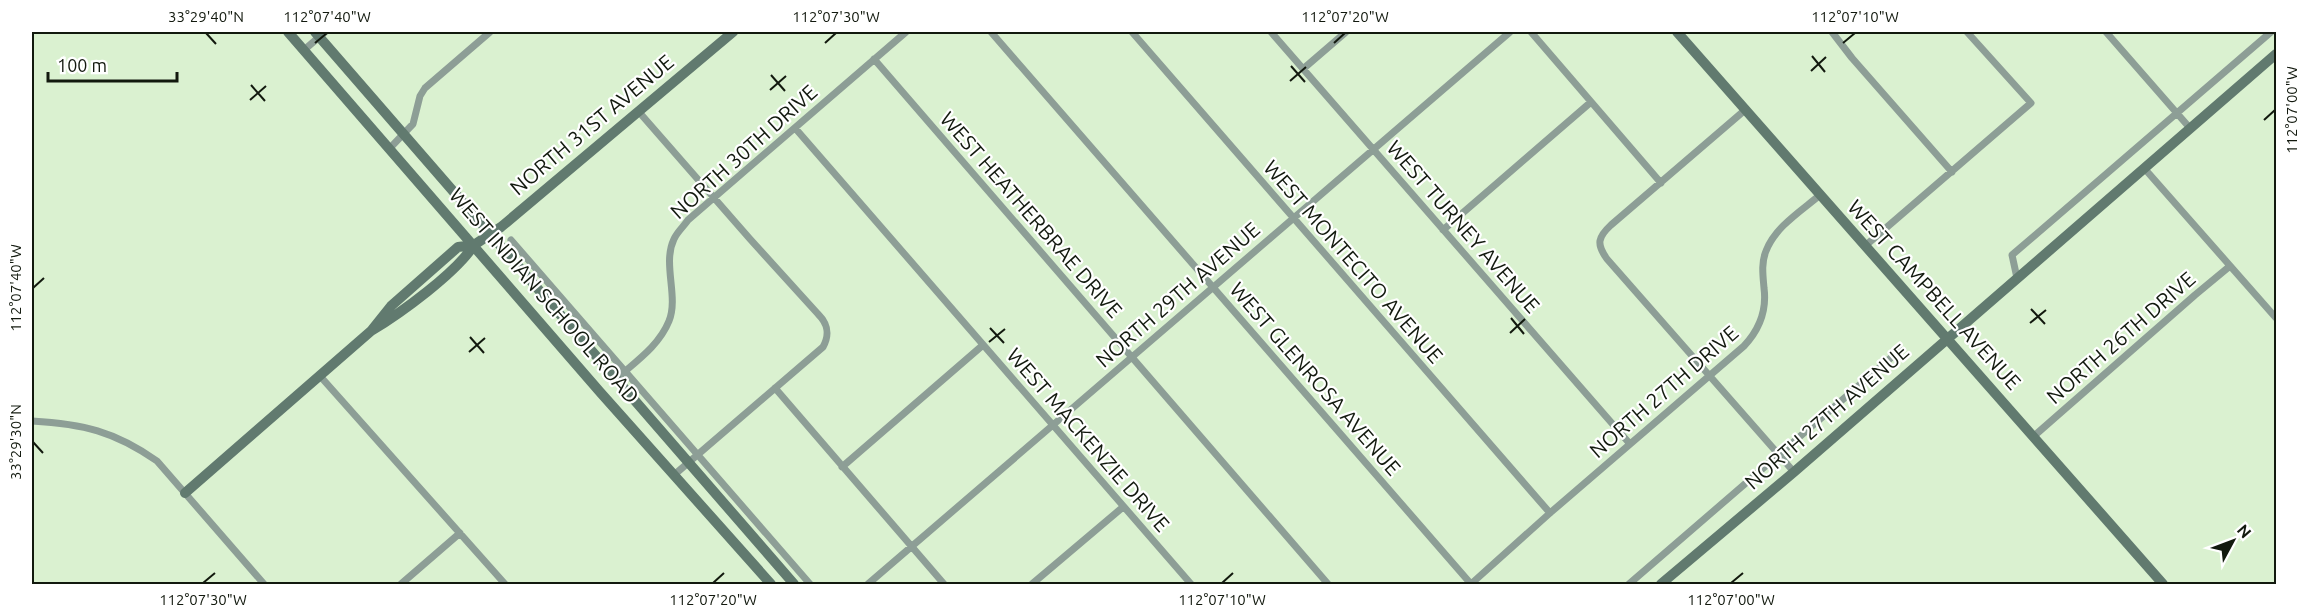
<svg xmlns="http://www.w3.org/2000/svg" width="2308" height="616" viewBox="0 0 2308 616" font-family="Ubuntu,sans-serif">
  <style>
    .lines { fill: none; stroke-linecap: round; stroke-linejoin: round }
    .street { stroke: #8d9e96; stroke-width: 7 }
    .secondary { stroke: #617a6f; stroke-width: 10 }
    .ticks { fill: none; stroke: #12190e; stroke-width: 2 }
    .labels { text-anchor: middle; stroke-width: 4.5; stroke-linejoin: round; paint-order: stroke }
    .street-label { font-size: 21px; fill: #12190e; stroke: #fff }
    .neatline { fill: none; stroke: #12190e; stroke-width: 2 }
    .ticks-label { font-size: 15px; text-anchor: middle; fill: #12190e }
  </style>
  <rect width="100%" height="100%" fill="#daf1d0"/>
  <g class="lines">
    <!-- street -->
    <path class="street" d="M 991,32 L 1471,584
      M 1132,32 L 1550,513
      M 1271,32 L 1630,444
      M 1531,32 L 1661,183
      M 1832,32 L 1852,58 L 1952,172
      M 2106,32 L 2189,127
      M 304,50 L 325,32
      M 874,59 L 1328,584
      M 1303,69 L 1346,32
      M 1745,110 L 1611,225 C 1598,237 1596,244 1607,259 L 1794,472
      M 639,112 L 750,239 L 818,314 C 828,324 830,334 823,347 L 674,475
      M 795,128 L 1191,584
      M 390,148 L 413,124 L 420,96 L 425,88 L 490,32
      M 2144,168 L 2276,318
      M 1443,230 L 1591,102
      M 511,240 L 810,584
      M 1865,246 L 2031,103 L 1967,32
      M 2017,278 L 2012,255 L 2271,32
      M 320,376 L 505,584
      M 616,379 C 635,362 659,346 669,321 C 679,296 662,264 674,239 C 677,232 684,226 688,220 L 906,32
      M 775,388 L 944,584
      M 32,421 C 83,424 114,431 157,461 L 264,584
      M 2034,436 L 2195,295 L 2230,266
      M 842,467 L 983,345
      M 401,584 L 460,533
      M 868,584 L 1510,32
      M 1032,584 L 1123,507
      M 1471,584 L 1550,513 L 1744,346 C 1760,329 1767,311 1764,288 C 1763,276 1761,263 1766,251 C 1775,227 1801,211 1820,195
      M 1629,584 L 1900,350"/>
    <!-- secondary -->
    <path class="secondary" d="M 288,32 L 600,392 L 771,584
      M 315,32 L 794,584
      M 1677,32 L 2163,584
      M 371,331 L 391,306 L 458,247 L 474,245 L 501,227 L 733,32
      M 185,493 L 371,331 C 401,313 456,273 474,245
      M 1661,584 L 1794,472 L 2276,54"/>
  </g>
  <!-- ticks -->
  <path class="ticks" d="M 206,33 L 216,44M 315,43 L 327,33M 825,43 L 836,33M 1334,43 L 1345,33M 1843,43 L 1855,33M 1812,56 L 1825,72M 1291,66 L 1305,82M 1811,71 L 1826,57M 771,75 L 785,91M 1290,81 L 1306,67M 251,85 L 265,101M 770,90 L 786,76M 250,100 L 266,86M 2264,120 L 2275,110M 33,288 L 44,278M 2031,309 L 2045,324M 1511,318 L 1524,334M 2030,323 L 2046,310M 990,328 L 1004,343M 1510,333 L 1525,319M 470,337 L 484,353M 989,342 L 1005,329M 469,352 L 485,338M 33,442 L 43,453M 203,583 L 215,573M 713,583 L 724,573M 1222,583 L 1233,573M 1731,583 L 1743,573"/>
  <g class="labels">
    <!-- street labels -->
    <g class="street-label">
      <text transform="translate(592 125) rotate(-40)" y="7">NORTH 31ST AVENUE</text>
      <text transform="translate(744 152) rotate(-42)" y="7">NORTH 30TH DRIVE</text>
      <text transform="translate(1031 215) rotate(49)" y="7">WEST HEATHERBRAE DRIVE</text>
      <text transform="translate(1463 227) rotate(49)" y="7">WEST TURNEY AVENUE</text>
      <text transform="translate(1353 262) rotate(49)" y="7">WEST MONTECITO AVENUE</text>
      <text transform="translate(1178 295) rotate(-41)" y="7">NORTH 29TH AVENUE</text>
      <text transform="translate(1934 295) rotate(48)" y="7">WEST CAMPBELL AVENUE</text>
      <text transform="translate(544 296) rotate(49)" y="7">WEST INDIAN SCHOOL ROAD</text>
      <text transform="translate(2121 338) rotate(-41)" y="7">NORTH 26TH DRIVE</text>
      <text transform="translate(1315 379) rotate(49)" y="7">WEST GLENROSA AVENUE</text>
      <text transform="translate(1664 392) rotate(-41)" y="7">NORTH 27TH DRIVE</text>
      <text transform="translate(1827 417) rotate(-41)" y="7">NORTH 27TH AVENUE</text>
      <text transform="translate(1088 440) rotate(49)" y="7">WEST MACKENZIE DRIVE</text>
    </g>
  </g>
  <!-- border -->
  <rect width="2308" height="616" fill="none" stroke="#ffffff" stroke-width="66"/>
  <!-- north arrow -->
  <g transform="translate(2233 541) rotate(49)" stroke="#ffffff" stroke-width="4.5" paint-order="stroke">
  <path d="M0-4.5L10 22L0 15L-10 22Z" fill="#12190e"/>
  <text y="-9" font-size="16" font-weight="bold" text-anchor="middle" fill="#12190e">N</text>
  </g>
  <!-- scale -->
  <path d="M48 72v9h129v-9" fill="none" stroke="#12190e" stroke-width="3"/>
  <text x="57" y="72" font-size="18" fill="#12190e" stroke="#ffffff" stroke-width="4.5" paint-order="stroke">100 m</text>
  <rect x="33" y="33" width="2242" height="550" class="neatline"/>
  <g class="ticks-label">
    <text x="206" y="22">33°29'40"N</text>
    <text x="327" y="22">112°07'40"W</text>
    <text x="836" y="22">112°07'30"W</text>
    <text x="1345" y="22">112°07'20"W</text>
    <text x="1855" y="22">112°07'10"W</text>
    <text transform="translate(2292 110) rotate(-90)" y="5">112°07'00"W</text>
    <text transform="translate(16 288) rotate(-90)" y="5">112°07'40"W</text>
    <text transform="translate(16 442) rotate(-90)" y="5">33°29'30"N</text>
    <text x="203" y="605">112°07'30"W</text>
    <text x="713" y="605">112°07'20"W</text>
    <text x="1222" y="605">112°07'10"W</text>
    <text x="1731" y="605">112°07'00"W</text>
  </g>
</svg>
